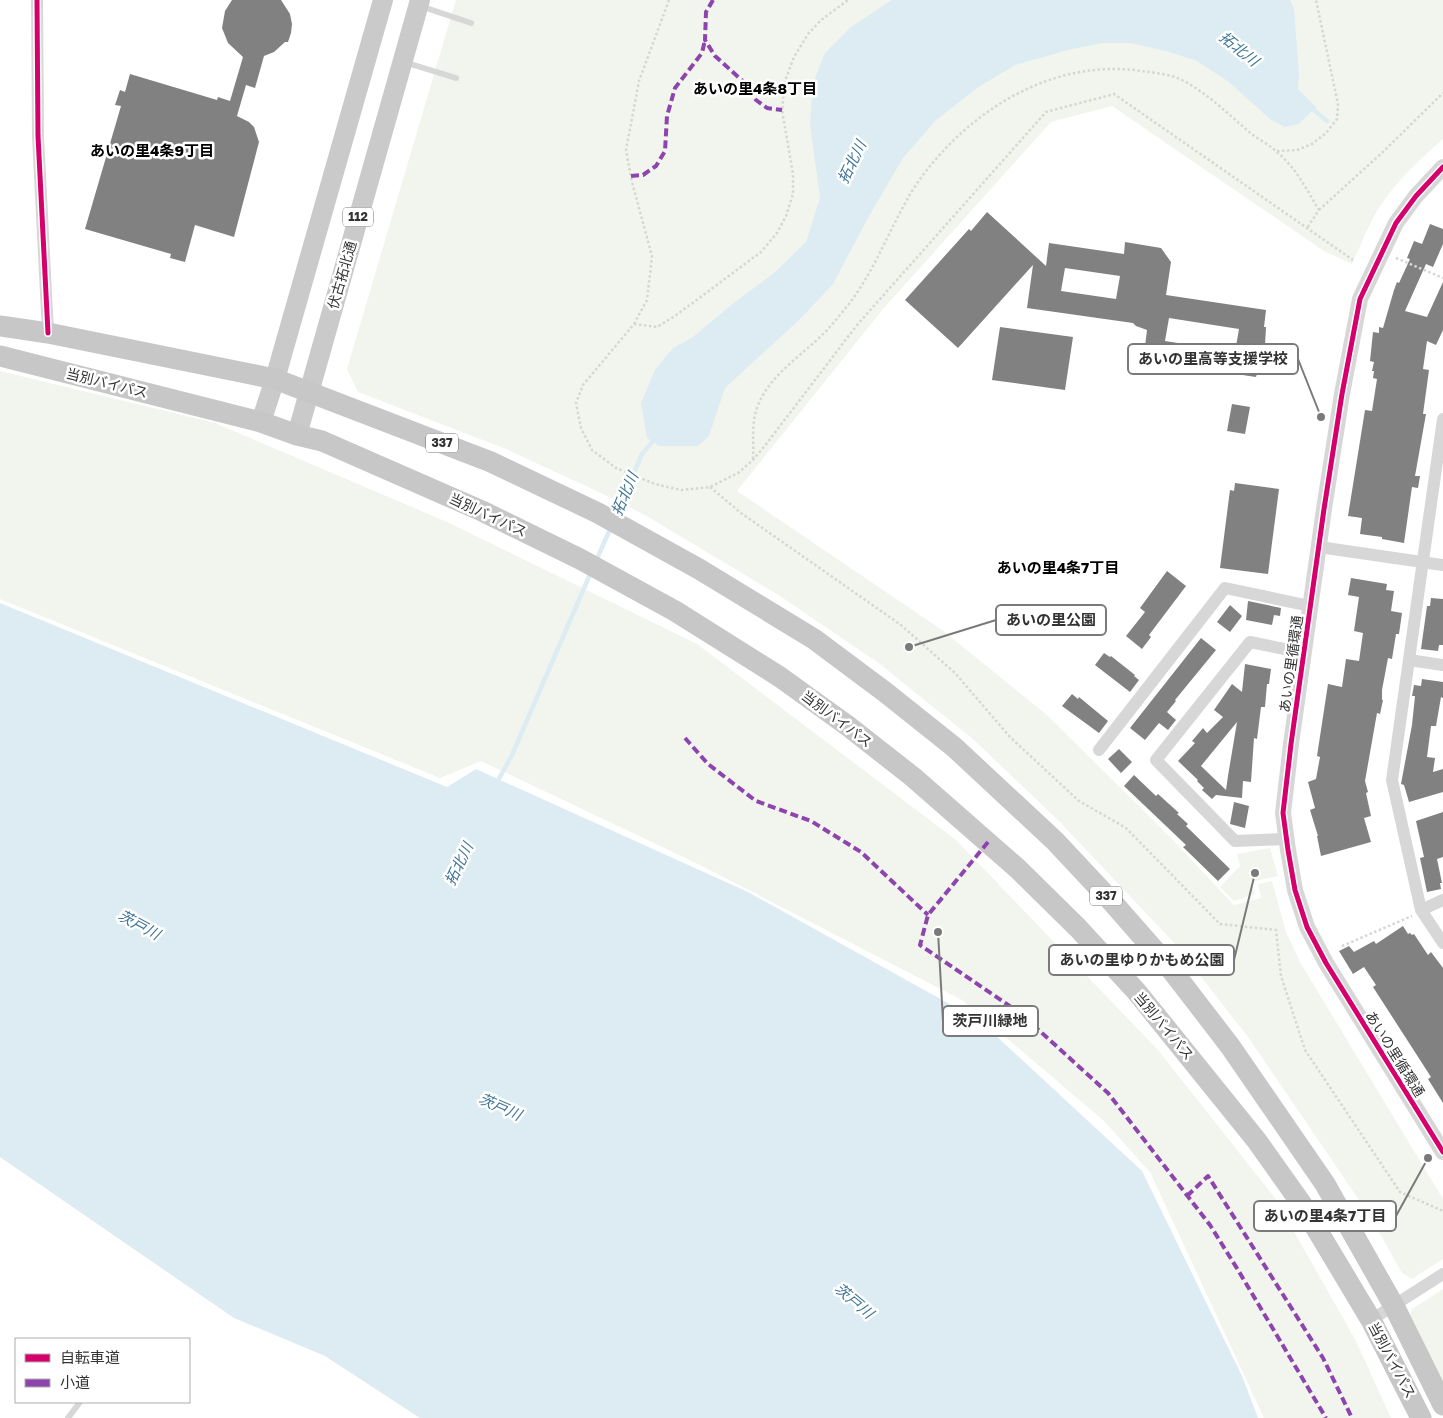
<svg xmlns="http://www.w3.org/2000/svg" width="1443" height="1418" viewBox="0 0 1443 1418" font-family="'Golos Text','Noto Sans JP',sans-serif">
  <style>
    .green { fill: #f1f5ed }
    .water { fill: #ddebf3 }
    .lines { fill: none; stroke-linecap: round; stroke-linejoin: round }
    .stream { stroke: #ddebf3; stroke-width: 4.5 }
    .building { fill: #818181; fill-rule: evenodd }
    .path { stroke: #d6d6d6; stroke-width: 2.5; stroke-dasharray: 2.5 2.5; stroke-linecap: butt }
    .service { stroke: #d7d7d7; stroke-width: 6 }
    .minor { stroke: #d7d7d7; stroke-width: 12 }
    .tertiary { stroke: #d7d7d7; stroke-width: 16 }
    .primary { stroke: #cacaca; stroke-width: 20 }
    .trunk { stroke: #c7c7c7; stroke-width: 21 }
    .quiet { stroke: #8e44ad; stroke-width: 4; stroke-dasharray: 8 4; stroke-linecap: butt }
    .cycleway-casing { stroke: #fff; stroke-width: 8 }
    .cycleway { stroke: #d6006c; stroke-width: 5 }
    .labels { text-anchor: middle; stroke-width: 5; stroke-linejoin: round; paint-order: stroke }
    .shield { fill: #fff; stroke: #707070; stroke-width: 1 }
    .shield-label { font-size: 12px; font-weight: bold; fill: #333 }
    .street-label { font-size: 14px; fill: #333; stroke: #fff }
    .water-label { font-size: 15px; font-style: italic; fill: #3f7597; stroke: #fff }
    .neighbourhood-label { font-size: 15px; font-weight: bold; fill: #000; stroke: #fff }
    .leader { fill: none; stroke: #7a7a7a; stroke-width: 2 }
    .callout-dot { fill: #7a7a7a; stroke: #fff; stroke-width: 2 }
    .callout { fill: #fff; stroke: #7a7a7a; stroke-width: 2 }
    .callout-label { font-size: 15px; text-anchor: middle; font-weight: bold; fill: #333 }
  </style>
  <rect width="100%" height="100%" fill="#fff"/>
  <!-- green -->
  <path class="green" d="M 456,0 L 1443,0 L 1443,139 C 1419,160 1394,183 1377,211 C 1367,228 1360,247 1352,264 L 1324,251 L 1112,106 L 1051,122 L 883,309 L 737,491 L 942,630 L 1047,715 L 1168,835 L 1234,905 L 1261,898 L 1258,884 L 1272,881 L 1286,932 L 1300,962 L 1443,1199 L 1443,1259 L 1412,1279 L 1402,1273 L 1370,1216 L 1248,1037 L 1177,946 L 1060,822 L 974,740 L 880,664 L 777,594 L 645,515 L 601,493 L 506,449 L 358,392 L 347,369 Z
    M 0,371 L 215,423 L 447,522 L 697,644 L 956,840 L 1158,1050 L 1275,1198 L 1356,1341 L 1391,1418 L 1264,1418 L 1150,1172 L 1104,1121 L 962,1000 L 698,864 L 481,761 L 440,778 L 0,599 Z
    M 1270,848 L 1278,876 L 1250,882 L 1255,894 L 1234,901 L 1220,887 L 1240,866 L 1237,854 Z
    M 1443,1289 L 1443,1384 L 1410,1316 L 1412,1309 Z"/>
  <!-- water -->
  <path class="water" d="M 892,0 L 1290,0 L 1294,9 L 1299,74 L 1298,89 L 1316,107 L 1299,124 L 1285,127 L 1271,120 L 1229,82 L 1197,61 L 1166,51 L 1130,43 L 1102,43 L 1068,50 L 1015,65 L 980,86 L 936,120 L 903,158 L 869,216 L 833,284 L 800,319 L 725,388 L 709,436 L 698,446 L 659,446 L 647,438 L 641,403 L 655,370 L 673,348 L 693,337 L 735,302 L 774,273 L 806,242 L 820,198 L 810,124 L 813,83 L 825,53 L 851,27 Z
    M 0,603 L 447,787 L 476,769 L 748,892 L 980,1021 L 1142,1171 L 1242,1376 L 1258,1418 L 420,1418 L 325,1356 L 234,1318 L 0,1157 Z"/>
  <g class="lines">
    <!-- stream -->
    <path class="stream" d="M 1310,107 L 1327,121
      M 615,517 L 642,454 L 656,438
      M 596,561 L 611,527
      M 496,784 L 512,755 L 591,572"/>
  </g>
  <!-- building -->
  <path class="building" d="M 232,0 L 281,0 L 290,14 L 292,24 L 291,33 L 288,42 L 285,42 L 274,52 L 264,56 L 255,88 L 246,85 L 237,116 L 249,122 L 254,127 L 259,142 L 234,237 L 195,225 L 185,262 L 170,258 L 171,254 L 85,229 L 121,106 L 115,105 L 120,90 L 125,92 L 130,74 L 217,100 L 218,97 L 230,101 L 243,57 L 228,43 L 222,28 L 225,11 Z
    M 987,212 L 1046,266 L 1049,243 L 1124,254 L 1125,242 L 1161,248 L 1171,262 L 1166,295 L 1266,310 L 1264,327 L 1266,327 L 1265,345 L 1256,377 L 1162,363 L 1161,366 L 1143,363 L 1147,330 L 1136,326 L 1133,323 L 1027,308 L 1033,265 L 958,348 L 905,300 L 969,229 L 971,231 ZM 1065,268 L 1120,276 L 1116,299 L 1061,291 ZM 1169,318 L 1239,329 L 1235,352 L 1165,341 Z
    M 1430,224 L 1443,229 L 1443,244 L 1433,267 L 1426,264 L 1405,311 L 1427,317 L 1443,282 L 1443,330 L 1436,345 L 1427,341 L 1423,369 L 1429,370 L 1423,414 L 1426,414 L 1415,476 L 1420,476 L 1418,488 L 1412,487 L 1404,543 L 1382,539 L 1382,537 L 1360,534 L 1362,518 L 1348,516 L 1365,410 L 1372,411 L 1377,379 L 1373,378 L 1374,371 L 1372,371 L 1374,362 L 1370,361 L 1373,332 L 1379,333 L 1379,327 L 1383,328 L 1394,290 L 1397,282 L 1399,283 L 1410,259 L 1407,258 L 1414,241 L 1422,244 Z
    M 1000,327 L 1073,337 L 1065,390 L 992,380 Z
    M 1232,404 L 1250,407 L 1245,434 L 1227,431 Z
    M 1235,483 L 1279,489 L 1268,574 L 1220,568 L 1230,490 L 1234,491 Z
    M 1167,571 L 1186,586 L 1149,635 L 1151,637 L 1142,649 L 1126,636 L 1145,612 L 1140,608 Z
    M 1351,578 L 1387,584 L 1386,590 L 1394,591 L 1391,611 L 1402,613 L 1399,634 L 1396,634 L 1392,659 L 1388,658 L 1382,690 L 1382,700 L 1383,700 L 1380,714 L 1377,713 L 1365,781 L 1368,792 L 1366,793 L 1371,816 L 1364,818 L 1371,842 L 1321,856 L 1317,836 L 1318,836 L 1310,810 L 1315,808 L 1308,782 L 1316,779 L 1320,757 L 1317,756 L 1328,684 L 1342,687 L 1346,659 L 1359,661 L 1363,633 L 1354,631 L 1359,597 L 1348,595 Z
    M 1431,598 L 1443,599 L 1443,645 L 1439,645 L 1438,651 L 1421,649 L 1427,606 L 1430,606 Z
    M 1248,601 L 1281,608 L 1280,616 L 1274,615 L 1272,625 L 1246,620 Z
    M 1230,605 L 1242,616 L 1230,632 L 1217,622 Z
    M 1201,638 L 1216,650 L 1175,700 L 1176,701 L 1167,712 L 1176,720 L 1168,730 L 1159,723 L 1145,740 L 1130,728 Z
    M 1104,653 L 1110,657 L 1111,656 L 1135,675 L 1134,676 L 1139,680 L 1130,692 L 1095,665 Z
    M 1245,664 L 1271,669 L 1269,684 L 1267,684 L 1265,707 L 1261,707 L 1257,739 L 1254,738 L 1251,782 L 1243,781 L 1242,798 L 1216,795 L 1212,799 L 1202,790 L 1204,788 L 1197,781 L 1198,780 L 1178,761 L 1195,743 L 1192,741 L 1203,728 L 1207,733 L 1223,717 L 1214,710 L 1232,684 L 1242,692 ZM 1237,722 L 1228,776 L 1226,790 L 1201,766 Z
    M 1422,679 L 1443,682 L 1443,698 L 1441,697 L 1436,726 L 1431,726 L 1427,757 L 1435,758 L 1433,772 L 1443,769 L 1443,792 L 1409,802 L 1404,785 L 1401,784 L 1412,725 L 1415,696 L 1412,696 L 1414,685 L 1421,686 Z
    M 1072,694 L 1078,699 L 1079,697 L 1108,721 L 1099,733 L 1062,706 Z
    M 1119,749 L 1132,762 L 1121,773 L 1108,759 Z
    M 1134,775 L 1156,796 L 1158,794 L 1179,813 L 1177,814 L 1188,824 L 1186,826 L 1230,869 L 1218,881 L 1183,847 L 1186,845 L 1124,786 Z
    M 1234,802 L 1249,806 L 1245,828 L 1230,824 Z
    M 1443,812 L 1443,857 L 1437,859 L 1442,883 L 1440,883 L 1441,889 L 1427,892 L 1420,858 L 1424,857 L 1416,821 Z
    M 1403,926 L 1408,934 L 1410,933 L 1412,935 L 1414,934 L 1428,955 L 1431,952 L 1443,968 L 1443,1103 L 1428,1079 L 1431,1077 L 1373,987 L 1376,985 L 1364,967 L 1353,974 L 1339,951 L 1349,946 L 1354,952 L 1374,941 L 1376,944 Z"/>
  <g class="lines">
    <!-- path -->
    <path class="path" d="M 669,0 L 639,81 L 626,150 L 632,182 L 652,256 L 647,300 L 634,324 L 583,385 L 576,403 L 581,428 L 592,450 L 616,468 L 655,484 L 681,490 L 710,487 L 738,473 L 753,460 L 767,443 L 857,325 L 1046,112 L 1114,94 L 1353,260
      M 1277,151 L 1297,150 L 1312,144 L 1326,133 L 1337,119 L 1338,104 L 1316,0
      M 1319,210 L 1384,151 L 1443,93
      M 1396,258 L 1443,278
      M 634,324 L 657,327 L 675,316 L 761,252 L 777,233 L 786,216 L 793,194 L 793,174 L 782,110 L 785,81 L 794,57 L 808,34 L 821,20 L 848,0
      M 753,459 C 754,446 752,433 754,421 C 759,380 802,357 828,329 C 837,319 846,308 854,297 C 876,266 889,231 908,198 C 917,181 932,163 945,149 C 996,95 1067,60 1142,71 C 1155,73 1170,74 1182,80 C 1207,93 1227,113 1248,131 C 1257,139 1269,144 1278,153 C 1296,168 1307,190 1319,210 L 1307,228
      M 710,487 L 741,513 L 901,625 L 955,673 L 1010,737 L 1079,801 L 1126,828 L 1220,924 L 1276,930 L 1281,976 L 1305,1050 L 1400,1192 L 1443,1211
      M 1342,946 L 1412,916"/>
    <!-- service -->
    <path class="service" d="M 420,6 L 471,23
      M 404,62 L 456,78
      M 68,1418 L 80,1402"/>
    <!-- minor -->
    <path class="minor" d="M 37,0 L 38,136 L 48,333
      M 1443,419 L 1392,780 L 1421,910 L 1443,943
      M 1319,547 L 1443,565
      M 1409,660 L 1443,665
      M 1099,750 L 1225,588 L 1310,606
      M 1286,839 L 1235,841 L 1156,760 L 1250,642 L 1304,653
      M 1421,910 L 1443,900
      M 1371,1320 L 1443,1274"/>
    <!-- tertiary -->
    <path class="tertiary" d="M 1443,167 L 1416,196 L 1396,223 L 1360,299 L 1342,394 L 1324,509 L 1291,744 L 1283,813 L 1288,850 L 1295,890 L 1307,927 L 1326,963 L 1443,1152"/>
    <!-- primary -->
    <path class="primary" d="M 261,422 L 275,379 L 383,0
      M 297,435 L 420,0"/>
    <!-- trunk -->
    <path class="trunk" d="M 0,326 L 48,333 L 275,379 L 491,462 L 598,513 L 699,569 L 814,639 L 885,692 L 954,747 L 1055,841 L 1113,903 L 1170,968 L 1230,1046 L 1325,1184 L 1394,1306 L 1443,1405
      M 0,356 L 261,422 L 297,435 L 322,441 L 482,511 L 580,559 L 675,611 L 780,677 L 848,726 L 913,777 L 1017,868 L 1078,928 L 1136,991 L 1257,1141 L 1301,1203 L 1371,1320 L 1421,1418"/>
    <!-- quiet -->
    <path class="quiet" d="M 713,0 L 706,12 L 705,40 L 715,56 L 746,84 L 756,100 L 767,108 L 782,110
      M 631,176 L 643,175 L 656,166 L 665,151 L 667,116 L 675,88 L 702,53 L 705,40
      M 685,738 L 708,764 L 756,801 L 811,821 L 861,852 L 928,915
      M 988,842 L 928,915 L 920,945 L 1020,1013 L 1108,1093 L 1210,1225 L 1238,1270 L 1326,1418
      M 1187,1196 L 1208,1176 L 1323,1358 L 1352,1418"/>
    <!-- cycleway casing -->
    <g class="cycleway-casing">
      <path id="cycleway" d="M 37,0 L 38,136 L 48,333
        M 1443,167 L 1416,196 L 1396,223 L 1360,299 L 1342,394 L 1324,509 L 1291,744 L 1283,813 L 1288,850 L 1295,890 L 1307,927 L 1326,963 L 1443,1152"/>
    </g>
    <!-- cycleway -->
    <use href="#cycleway" class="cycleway"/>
  </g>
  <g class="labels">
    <!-- shield labels -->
    <g class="shield">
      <rect x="343" y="207.5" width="30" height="19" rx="4"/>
      <rect x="426" y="433.5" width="32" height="19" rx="4"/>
      <rect x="1090" y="886.5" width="32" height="19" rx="4"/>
    </g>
    <g class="shield-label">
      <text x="358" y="221">112</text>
      <text x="442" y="447">337</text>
      <text x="1106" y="900">337</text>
    </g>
    <!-- street labels -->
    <g class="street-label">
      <text transform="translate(342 275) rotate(-74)" y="5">伏古拓北通</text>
      <text transform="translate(107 383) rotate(14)" y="5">当別バイパス</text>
      <text transform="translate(488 515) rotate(25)" y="5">当別バイパス</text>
      <text transform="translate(1291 664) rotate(-82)" y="5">あいの里循環通</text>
      <text transform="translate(837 719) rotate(37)" y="5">当別バイパス</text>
      <text transform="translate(1164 1026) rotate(50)" y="5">当別バイパス</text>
      <text transform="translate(1395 1054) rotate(58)" y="5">あいの里循環通</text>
      <text transform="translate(1392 1360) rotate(62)" y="5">当別バイパス</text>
    </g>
    <!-- water labels -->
    <g class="water-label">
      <text transform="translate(1239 49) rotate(39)" y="5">拓北川</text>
      <text transform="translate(852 162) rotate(-64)" y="5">拓北川</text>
      <text transform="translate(625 494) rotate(-67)" y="5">拓北川</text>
      <text transform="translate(459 864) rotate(-64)" y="5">拓北川</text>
      <text transform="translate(139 925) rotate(28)" y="5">茨戸川</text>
      <text transform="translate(500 1107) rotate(24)" y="5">茨戸川</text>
      <text transform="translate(854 1301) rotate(40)" y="5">茨戸川</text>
    </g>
    <!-- neighbourhood labels -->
    <g class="neighbourhood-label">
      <text x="755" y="94">あいの里4条8丁目</text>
      <text x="152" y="156">あいの里4条9丁目</text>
      <text x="1058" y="573">あいの里4条7丁目</text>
    </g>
  </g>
  <!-- callouts -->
  <path class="leader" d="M1321 417L1298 359M909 647L996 620M1255 873L1234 960M938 932L943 1021M1428 1158L1396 1216"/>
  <g class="callout-dot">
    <circle cx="1321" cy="417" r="5"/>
    <circle cx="909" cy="647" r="5"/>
    <circle cx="1255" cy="873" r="5"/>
    <circle cx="938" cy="932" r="5"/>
    <circle cx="1428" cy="1158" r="5"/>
  </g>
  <g class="callout">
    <rect x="1128" y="344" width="170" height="30" rx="5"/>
    <rect x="996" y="605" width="110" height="30" rx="5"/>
    <rect x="1049" y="945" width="185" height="30" rx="5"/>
    <rect x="943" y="1006" width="95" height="30" rx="5"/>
    <rect x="1254" y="1201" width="142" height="30" rx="5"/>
  </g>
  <g class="callout-label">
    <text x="1213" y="364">あいの里高等支援学校</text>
    <text x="1051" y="625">あいの里公園</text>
    <text x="1142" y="965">あいの里ゆりかもめ公園</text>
    <text x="990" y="1026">茨戸川緑地</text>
    <text x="1325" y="1221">あいの里4条7丁目</text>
  </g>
  <!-- legend -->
  <rect x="15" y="1338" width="175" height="65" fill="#ffffff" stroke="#adadad"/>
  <rect x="25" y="1354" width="25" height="8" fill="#d6006c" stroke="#adadad"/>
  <text x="60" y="1363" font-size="15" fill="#333333">自転車道</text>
  <rect x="25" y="1379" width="25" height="8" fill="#8e44ad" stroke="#adadad"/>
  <text x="60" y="1388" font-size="15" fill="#333333">小道</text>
</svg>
